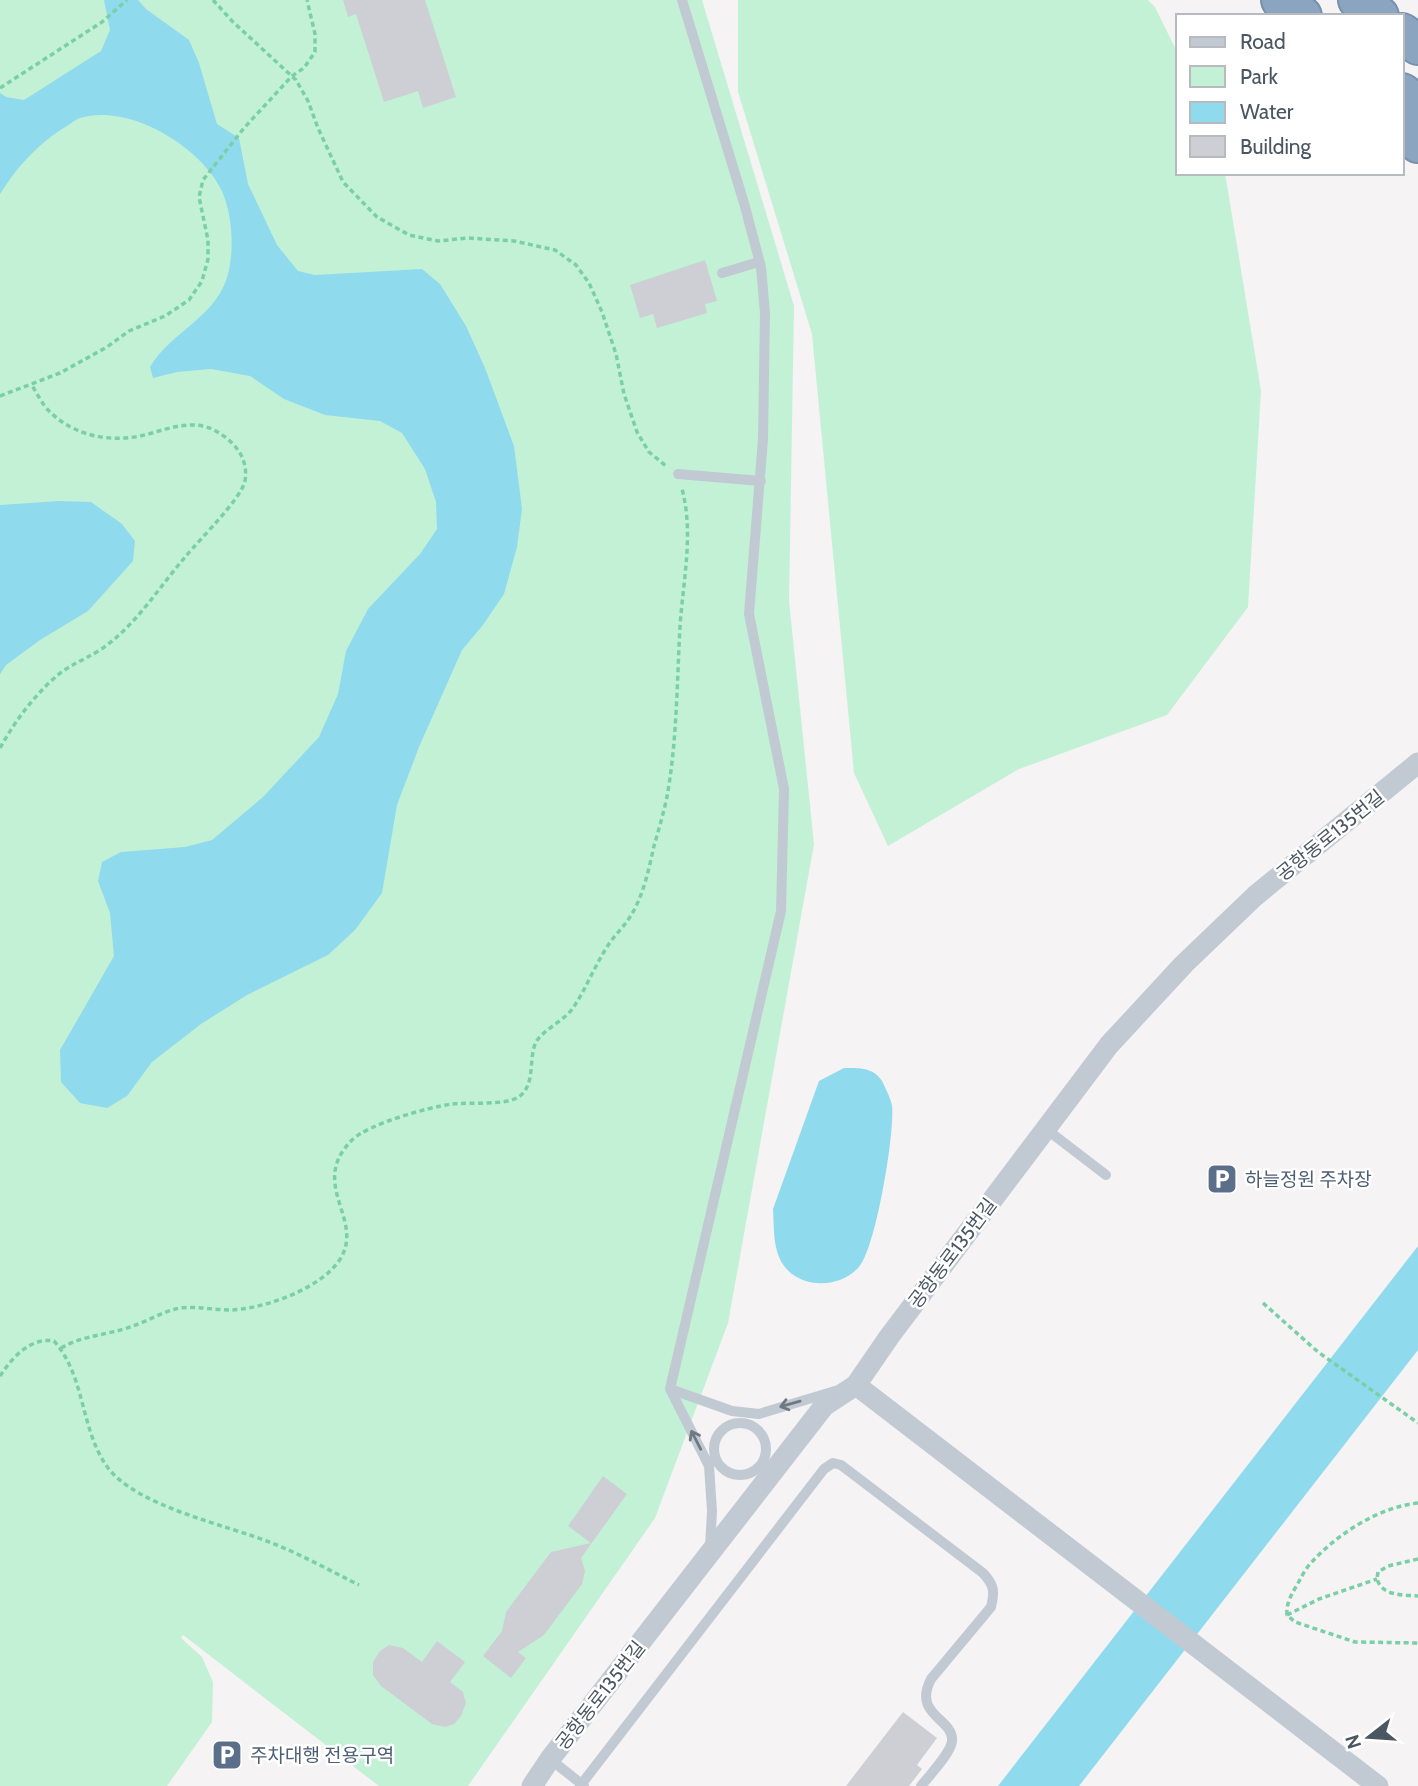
<svg xmlns="http://www.w3.org/2000/svg" width="1418" height="1786" viewBox="0 0 1418 1786" font-family="Cabin,'Noto Sans KR',sans-serif">
  <style>
    .green { fill: #c3f1d5 }
    .water { fill: #90daee }
    .building { fill: #cdcfd5 }
    .lines { fill: none; stroke-linecap: round; stroke-linejoin: round }
    .highway-casing { stroke: #7690ad; stroke-width: 42 }
    .path { stroke: #7ad0a6; stroke-width: 3.5; stroke-dasharray: 5 3.5; stroke-linecap: butt }
    .lane { stroke: #c1cad2; stroke-width: 10 }
    .street { stroke: #c1cad2; stroke-width: 21 }
    .highway { stroke: #8ba5c1; stroke-width: 38 }
    .oneway { stroke: #6e7983 }
    .labels { text-anchor: middle; stroke-width: 5; stroke-linejoin: round; paint-order: stroke }
    .street-label { font-size: 19px; fill: #4a5661; stroke: #fff }
    .service-label { font-size: 19px; fill: #4e5e75; stroke: #fff; text-anchor: start }
  </style>
  <rect width="100%" height="100%" fill="#f5f3f3"/>
  <!-- green -->
  <path class="green" d="M 0,0 L 702,0 L 794,306 L 789,601 L 814,844 L 728,1323 L 655,1518 L 468,1786 L 379,1786 L 183,1635 L 181,1638 L 202,1657 L 213,1682 L 212,1722 L 167,1786 L 0,1786 Z
    M 738,0 L 1148,0 L 1155,7 L 1178,54 L 1178,173 L 1225,173 L 1261,391 L 1248,607 L 1167,715 L 1019,769 L 888,846 L 854,773 L 812,334 L 738,92 Z"/>
  <!-- water -->
  <path class="water" d="M 104,0 L 138,0 L 146,9 L 189,40 L 199,63 L 217,124 L 239,138 L 248,184 L 277,245 L 298,271 L 315,275 L 422,269 L 440,284 L 466,326 L 485,368 L 514,446 L 522,509 L 517,547 L 504,594 L 483,625 L 462,650 L 419,747 L 397,805 L 382,893 L 355,930 L 328,955 L 247,995 L 201,1024 L 152,1062 L 127,1096 L 107,1108 L 80,1103 L 61,1082 L 60,1050 L 114,956 L 110,913 L 98,881 L 102,862 L 121,852 L 185,847 L 212,840 L 263,797 L 319,737 L 338,694 L 346,651 L 368,609 L 420,554 L 437,529 L 436,502 L 425,469 L 402,433 L 380,421 L 325,415 L 284,399 L 250,376 L 211,369 L 177,372 L 153,378 L 150,367 C 172,330 220,316 229,270 C 234,245 232,215 222,191 C 201,147 130,103 80,118 C 74,120 68,126 62,129 C 36,146 17,167 0,194 L 0,93 L 6,97 L 24,100 L 101,51 L 110,30 Z
    M 59,501 L 91,502 L 122,524 L 135,541 L 133,561 L 88,611 L 40,640 L 6,665 L 0,674 L 0,505 Z
    M 844,1068 C 859,1068 873,1067 882,1081 C 885,1087 891,1099 892,1106 C 895,1132 876,1248 859,1267 C 838,1291 792,1289 779,1257 C 773,1242 774,1225 773,1209 L 819,1081 Z
    M 1418,1246 L 1418,1350 L 1079,1786 L 998,1786 Z"/>
  <!-- building -->
  <path class="building" d="M 343,0 L 425,0 L 456,97 L 423,108 L 418,91 L 384,102 L 356,14 L 348,17 Z
    M 705,260 L 717,301 L 705,304 L 707,313 L 657,328 L 653,314 L 640,318 L 630,285 Z
    M 603,1476 L 627,1494 L 581,1558 L 585,1571 L 582,1584 L 544,1635 L 518,1652 L 526,1658 L 511,1678 L 483,1656 L 502,1631 L 506,1612 L 551,1552 L 591,1543 L 568,1526 Z
    M 437,1641 L 465,1662 L 450,1682 L 463,1692 L 466,1703 L 461,1716 L 454,1724 L 445,1727 L 432,1724 L 381,1686 L 373,1675 L 373,1662 L 380,1651 L 389,1645 L 403,1648 L 422,1662 Z
    M 903,1712 L 937,1738 L 917,1765 L 922,1769 L 909,1786 L 846,1786 Z"/>
  <g class="lines">
    <!-- highway casing -->
    <g class="highway-casing">
      <path id="highway" d="M 1281,0 L 1302,16
        M 1358,0 L 1379,16
        M 1402,33 L 1418,45
        M 1402,93 L 1418,105
        M 1402,128 L 1418,143"/>
    </g>
    <!-- path -->
    <path class="path" d="M 213,0 L 233,22 L 296,80 L 308,101 L 318,128 L 343,182 L 377,217 L 409,235 L 438,241 L 468,238 L 514,241 L 555,250 L 576,265 L 589,283 L 602,312 L 616,354 L 624,394 L 637,432 L 649,452 L 666,466
      M 0,88 L 102,22 L 127,0
      M 0,396 L 60,373 L 107,347 L 129,331 L 165,316 L 189,300 L 202,281 L 208,259 L 208,240 L 199,197 L 203,180 L 244,128 L 292,76 L 304,68 L 315,52 L 315,34 L 307,0
      M 0,748 C 14,723 30,701 51,681 C 69,664 81,662 100,650 C 136,626 159,587 186,556 C 199,540 241,499 245,481 C 249,457 233,440 214,430 C 194,420 173,427 152,433 C 116,444 76,438 49,411 C 42,404 37,393 31,384
      M 1263,1303 L 1318,1352 L 1418,1423
      M 61,1348 C 83,1335 109,1335 133,1326 C 148,1321 164,1311 180,1308 C 197,1306 214,1310 230,1310 C 259,1309 296,1296 319,1280 C 388,1231 300,1192 352,1140 C 368,1124 429,1107 452,1104 C 470,1102 507,1106 520,1096 C 536,1083 528,1059 536,1042 C 544,1029 564,1021 573,1008 C 586,989 594,967 607,947 C 613,937 623,928 630,917 C 643,897 649,869 654,846 C 659,828 665,809 668,791 C 677,737 677,681 680,627 C 683,580 694,534 682,489
      M 0,1376 C 12,1358 30,1337 54,1341 C 86,1377 80,1430 108,1468 C 138,1507 227,1525 272,1543 C 302,1555 331,1571 359,1585
      M 1418,1503 C 1379,1507 1337,1534 1311,1563 C 1305,1569 1301,1578 1297,1585 C 1291,1595 1286,1604 1287,1615 L 1295,1622 L 1355,1642 L 1418,1643
      M 1418,1559 L 1388,1566 L 1378,1572 L 1377,1579 C 1382,1596 1403,1595 1418,1596
      M 1287,1615 L 1319,1599 L 1377,1579"/>
    <!-- lane -->
    <path class="lane" d="M 682,0 L 744,203 L 761,267 L 765,313 L 763,439 L 749,614 L 784,789 L 781,911 L 670,1389 L 709,1466 L 712,1511 L 710,1548
      M 722,273 L 759,262
      M 678,474 L 761,481
      M 1046,1129 L 1106,1175
      M 670,1389 L 732,1411 L 759,1414 L 835,1391
      M714 1449a26 26 0 1 1 52 0a26 26 0 1 1-52 0Z
      M 550,1759 L 584,1786
      M 580,1786 L 824,1469 L 833,1463 L 841,1465 L 983,1573 C 994,1585 995,1591 991,1607 L 931,1679 C 912,1716 954,1718 952,1741 C 951,1753 929,1776 921,1786"/>
    <!-- street -->
    <path class="street" d="M 856,1385 L 1378,1786
      M 532,1786 L 550,1759 L 824,1406 L 856,1385 L 889,1337 L 1109,1045 L 1184,964 L 1255,896 L 1418,763"/>
    <!-- highway -->
    <use href="#highway" class="highway"/>
  </g>
  <!-- one-way arrows -->
  <defs><path id="oneway-shaft" d="M-6 0H5M1.5-3L5.5 0L1.5 3" fill="none" stroke-width="1.6" stroke-linecap="round" stroke-linejoin="round" transform="scale(1.75)"/></defs>
  <g class="oneway">
    <use href="#oneway-shaft" transform="translate(790 1404) rotate(164)"/>
    <use href="#oneway-shaft" transform="translate(696 1440) rotate(-117)"/>
  </g>
  <!-- icons -->
  <defs>
    <g id="parking-square" transform="scale(1.575)"><rect x="-9" y="-9" width="18" height="18" rx="4" fill="#5c6f8a" stroke="#fff"/><path d="M-3.5-5.5H1a3.5 3.5 0 0 1 0 7H-1V5.5H-3.5ZM-1-3.4V-.6H.8a1.4 1.4 0 0 0 0-2.8Z" fill="#fff"/></g>
  </defs>
  <g fill-rule="evenodd">
    <use href="#parking-square" x="1222" y="1179"/>
    <use href="#parking-square" x="227" y="1755"/>
  </g>
  <g class="labels">
    <!-- street labels -->
    <g class="street-label">
      <text transform="translate(1330 835) rotate(-39)" y="7">공항동로135번길</text>
      <text transform="translate(952 1253) rotate(-53)" y="7">공항동로135번길</text>
      <text transform="translate(600 1695) rotate(-52)" y="7">공항동로135번길</text>
    </g>
    <!-- service labels -->
    <g class="service-label">
      <text x="1245" y="1186">하늘정원 주차장</text>
      <text x="250" y="1762">주차대행 전용구역</text>
    </g>
  </g>
  <!-- legend -->
  <rect x="1176" y="14" width="228" height="161" fill="#ffffff" stroke="#b7bbc0" stroke-width="2"/>
  <rect x="1190" y="37" width="35" height="10" fill="#c1cad2" stroke="#b7bbc0" stroke-width="2"/>
  <text x="1240" y="49" font-size="21" fill="#4a5661">Road</text>
  <rect x="1190" y="66" width="35" height="21" fill="#c3f1d5" stroke="#b7bbc0" stroke-width="2"/>
  <text x="1240" y="84" font-size="21" fill="#4a5661">Park</text>
  <rect x="1190" y="102" width="35" height="21" fill="#90daee" stroke="#b7bbc0" stroke-width="2"/>
  <text x="1240" y="119" font-size="21" fill="#4a5661">Water</text>
  <rect x="1190" y="136" width="35" height="21" fill="#cdcfd5" stroke="#b7bbc0" stroke-width="2"/>
  <text x="1240" y="154" font-size="21" fill="#4a5661">Building</text>
  <!-- north arrow -->
  <g transform="translate(1369 1737) rotate(253)" stroke="#ffffff" stroke-width="5" paint-order="stroke">
  <path d="M0-5L12 26L0 18L-12 26Z" fill="#4a5661"/>
  <text y="-10" font-size="19" font-weight="bold" text-anchor="middle" fill="#4a5661">N</text>
  </g>
</svg>
